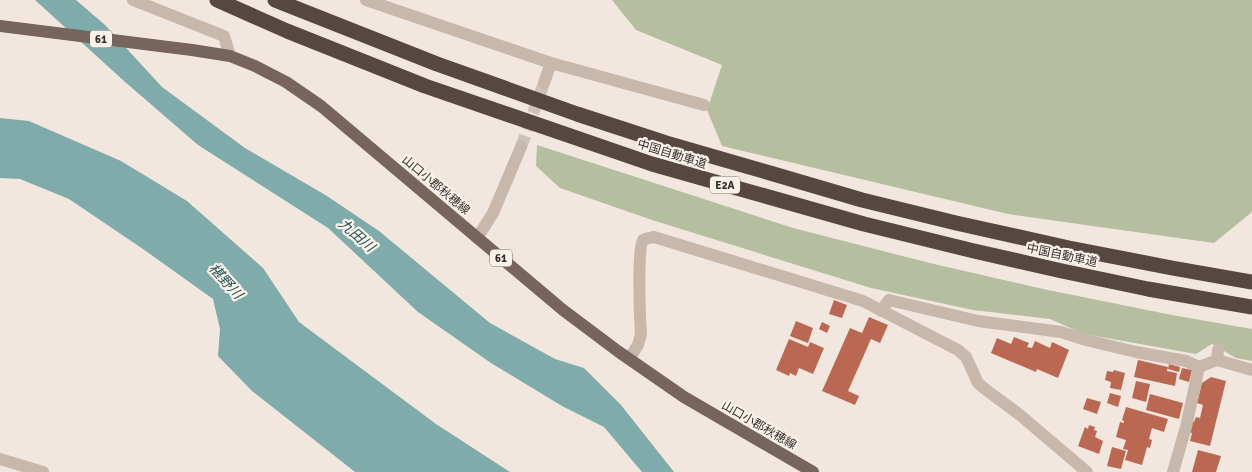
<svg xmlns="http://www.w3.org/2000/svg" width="1252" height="472" viewBox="0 0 1252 472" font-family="Signika,'Noto Sans JP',sans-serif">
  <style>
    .green { fill: #b5bfa0 }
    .water { fill: #80abab }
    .building { fill: #bb6852 }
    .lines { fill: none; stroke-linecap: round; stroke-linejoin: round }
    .minor-tunnel { stroke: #ccc2bb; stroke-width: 12; stroke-dasharray: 12 6; stroke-linecap: butt }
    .minor { stroke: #c8b7ab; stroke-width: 12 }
    .primary { stroke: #77645c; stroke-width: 12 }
    .motorway { stroke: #564742; stroke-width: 15 }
    .labels { text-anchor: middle; stroke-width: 4.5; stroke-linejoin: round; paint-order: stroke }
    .shield { fill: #f8f2eb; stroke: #706864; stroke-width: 1 }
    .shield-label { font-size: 11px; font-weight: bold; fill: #362d2a }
    .street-label { font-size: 12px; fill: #362d2a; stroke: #f8f2eb }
    .water-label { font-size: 14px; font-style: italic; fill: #235354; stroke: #f8f2eb }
  </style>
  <rect width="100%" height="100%" fill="#f1e7df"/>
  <!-- green -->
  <path class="green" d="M 612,0 L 1252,0 L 1252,212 L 1214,243 L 1008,214 L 722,146 L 707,110 L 722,65 L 636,30 Z
    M 537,145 L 793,228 L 934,264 L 1048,290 L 1172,315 L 1252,329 L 1252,361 L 1236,358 L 1212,344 L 1196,354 L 1084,334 L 1050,319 L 973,310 L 871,288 L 652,220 L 560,188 L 536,166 Z"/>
  <!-- water -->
  <path class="water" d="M 35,0 L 76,0 L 105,25 L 162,87 L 245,148 L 327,196 L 379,231 L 490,323 L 555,359 L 584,368 L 621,405 L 674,472 L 642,472 L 604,427 L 562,406 L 491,363 L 418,312 L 328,228 L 198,145 L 124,81 Z
    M 0,118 L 29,121 L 121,161 L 187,201 L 263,268 L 299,322 L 436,424 L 510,472 L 355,472 L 252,391 L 218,356 L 220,329 L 213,299 L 143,249 L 69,199 L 20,179 L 0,178 Z"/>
  <!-- building -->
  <path class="building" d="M 834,300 L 847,305 L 842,318 L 829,314 Z
    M 869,317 L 888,325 L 880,343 L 871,339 L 848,391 L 859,396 L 855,405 L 822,391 L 850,328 L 862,333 Z
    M 796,321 L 813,328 L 808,343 L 790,336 Z
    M 822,322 L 830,326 L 827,333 L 819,329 Z
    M 1014,337 L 1029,343 L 1027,347 L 1032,348 L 1035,341 L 1050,348 L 1052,342 L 1069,350 L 1058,378 L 1037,369 L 1036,372 L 991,353 L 997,338 L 1011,344 Z
    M 789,339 L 808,347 L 810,342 L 824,348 L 813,374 L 799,368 L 796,376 L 790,373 L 789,376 L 776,370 Z
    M 1138,360 L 1168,367 L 1167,371 L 1177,373 L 1175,386 L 1134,377 Z
    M 1169,364 L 1180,367 L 1179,372 L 1168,369 Z
    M 1182,368 L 1192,370 L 1189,382 L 1179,379 Z
    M 1114,370 L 1125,373 L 1121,390 L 1110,388 L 1111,382 L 1105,380 L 1107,371 L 1113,372 Z
    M 1211,377 L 1226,381 L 1210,446 L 1190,441 L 1192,433 L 1189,432 L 1192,421 L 1194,422 L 1196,417 L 1200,418 L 1203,405 L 1197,403 L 1202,383 Z
    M 1136,381 L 1150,384 L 1146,402 L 1132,398 Z
    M 1110,393 L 1121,396 L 1118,407 L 1107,403 Z
    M 1150,394 L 1183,403 L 1179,419 L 1146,410 Z
    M 1087,398 L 1101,402 L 1097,414 L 1083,409 Z
    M 1126,407 L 1168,419 L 1164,432 L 1152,428 L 1149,439 L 1152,440 L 1150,448 L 1147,447 L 1142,465 L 1125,460 L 1128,450 L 1123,449 L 1126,440 L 1116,437 L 1120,422 L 1124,423 L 1124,421 L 1122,420 Z
    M 1089,425 L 1095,427 L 1094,430 L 1097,431 L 1095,437 L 1103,441 L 1099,454 L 1078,446 L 1085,427 L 1088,429 Z
    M 1112,447 L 1126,451 L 1121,469 L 1107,466 Z
    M 1198,450 L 1221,456 L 1216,472 L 1192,472 Z"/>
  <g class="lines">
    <!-- minor-tunnel -->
    <path class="minor-tunnel" d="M 521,147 L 544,83"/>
    <!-- minor -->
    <path class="minor" d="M 133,0 L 224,36 L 230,56
      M 366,0 L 551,63 L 544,83
      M 551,63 L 704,105
      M 477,238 L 493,213 L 521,147
      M 881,311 L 889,300 L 978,321 L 1061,332 L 1086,340 L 1136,352 L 1186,361 L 1199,367
      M 629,359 L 638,345 L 641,334 C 640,321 637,246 643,240 C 646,238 651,238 654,237 L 863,301 L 958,350 L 966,357 L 978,383 L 985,389 L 1020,415 L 1087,472
      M 1217,360 L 1252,370
      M 0,459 L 43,472
      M 1173,472 L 1186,427 L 1199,367 L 1217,360 L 1218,350"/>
    <!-- primary -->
    <path class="primary" d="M 0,26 L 192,50 L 230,56 L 255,66 L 286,82 L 321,106 L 563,310 L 619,352 L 684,397 L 813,472"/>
    <!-- motorway -->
    <path class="motorway" d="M 217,0 L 287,31 L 425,86 L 652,164 L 864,224 L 974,251 L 1062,271 L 1148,289 L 1252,307
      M 275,0 L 437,64 L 577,114 L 666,143 L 770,173 L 862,200 L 956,223 L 1069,248 L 1172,268 L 1252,282"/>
  </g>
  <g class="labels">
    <!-- shield labels -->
    <g class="shield">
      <rect x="90" y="30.5" width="22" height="17" rx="4"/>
      <rect x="710" y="176.5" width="30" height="17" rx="4"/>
      <rect x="490" y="249.5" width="22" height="17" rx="4"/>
    </g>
    <g class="shield-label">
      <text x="101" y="43">61</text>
      <text x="725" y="189">E2A</text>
      <text x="501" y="262">61</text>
    </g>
    <!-- street labels -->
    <g class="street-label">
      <text transform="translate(672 154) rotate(17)" y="4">中国自動車道</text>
      <text transform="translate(436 185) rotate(40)" y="4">山口小郡秋穂線</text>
      <text transform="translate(1062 255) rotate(12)" y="4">中国自動車道</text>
      <text transform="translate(759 425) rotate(30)" y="4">山口小郡秋穂線</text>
    </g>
    <!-- water labels -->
    <g class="water-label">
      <text transform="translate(357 235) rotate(41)" y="5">九田川</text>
      <text transform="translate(226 281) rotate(48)" y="5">椹野川</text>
    </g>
  </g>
</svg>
